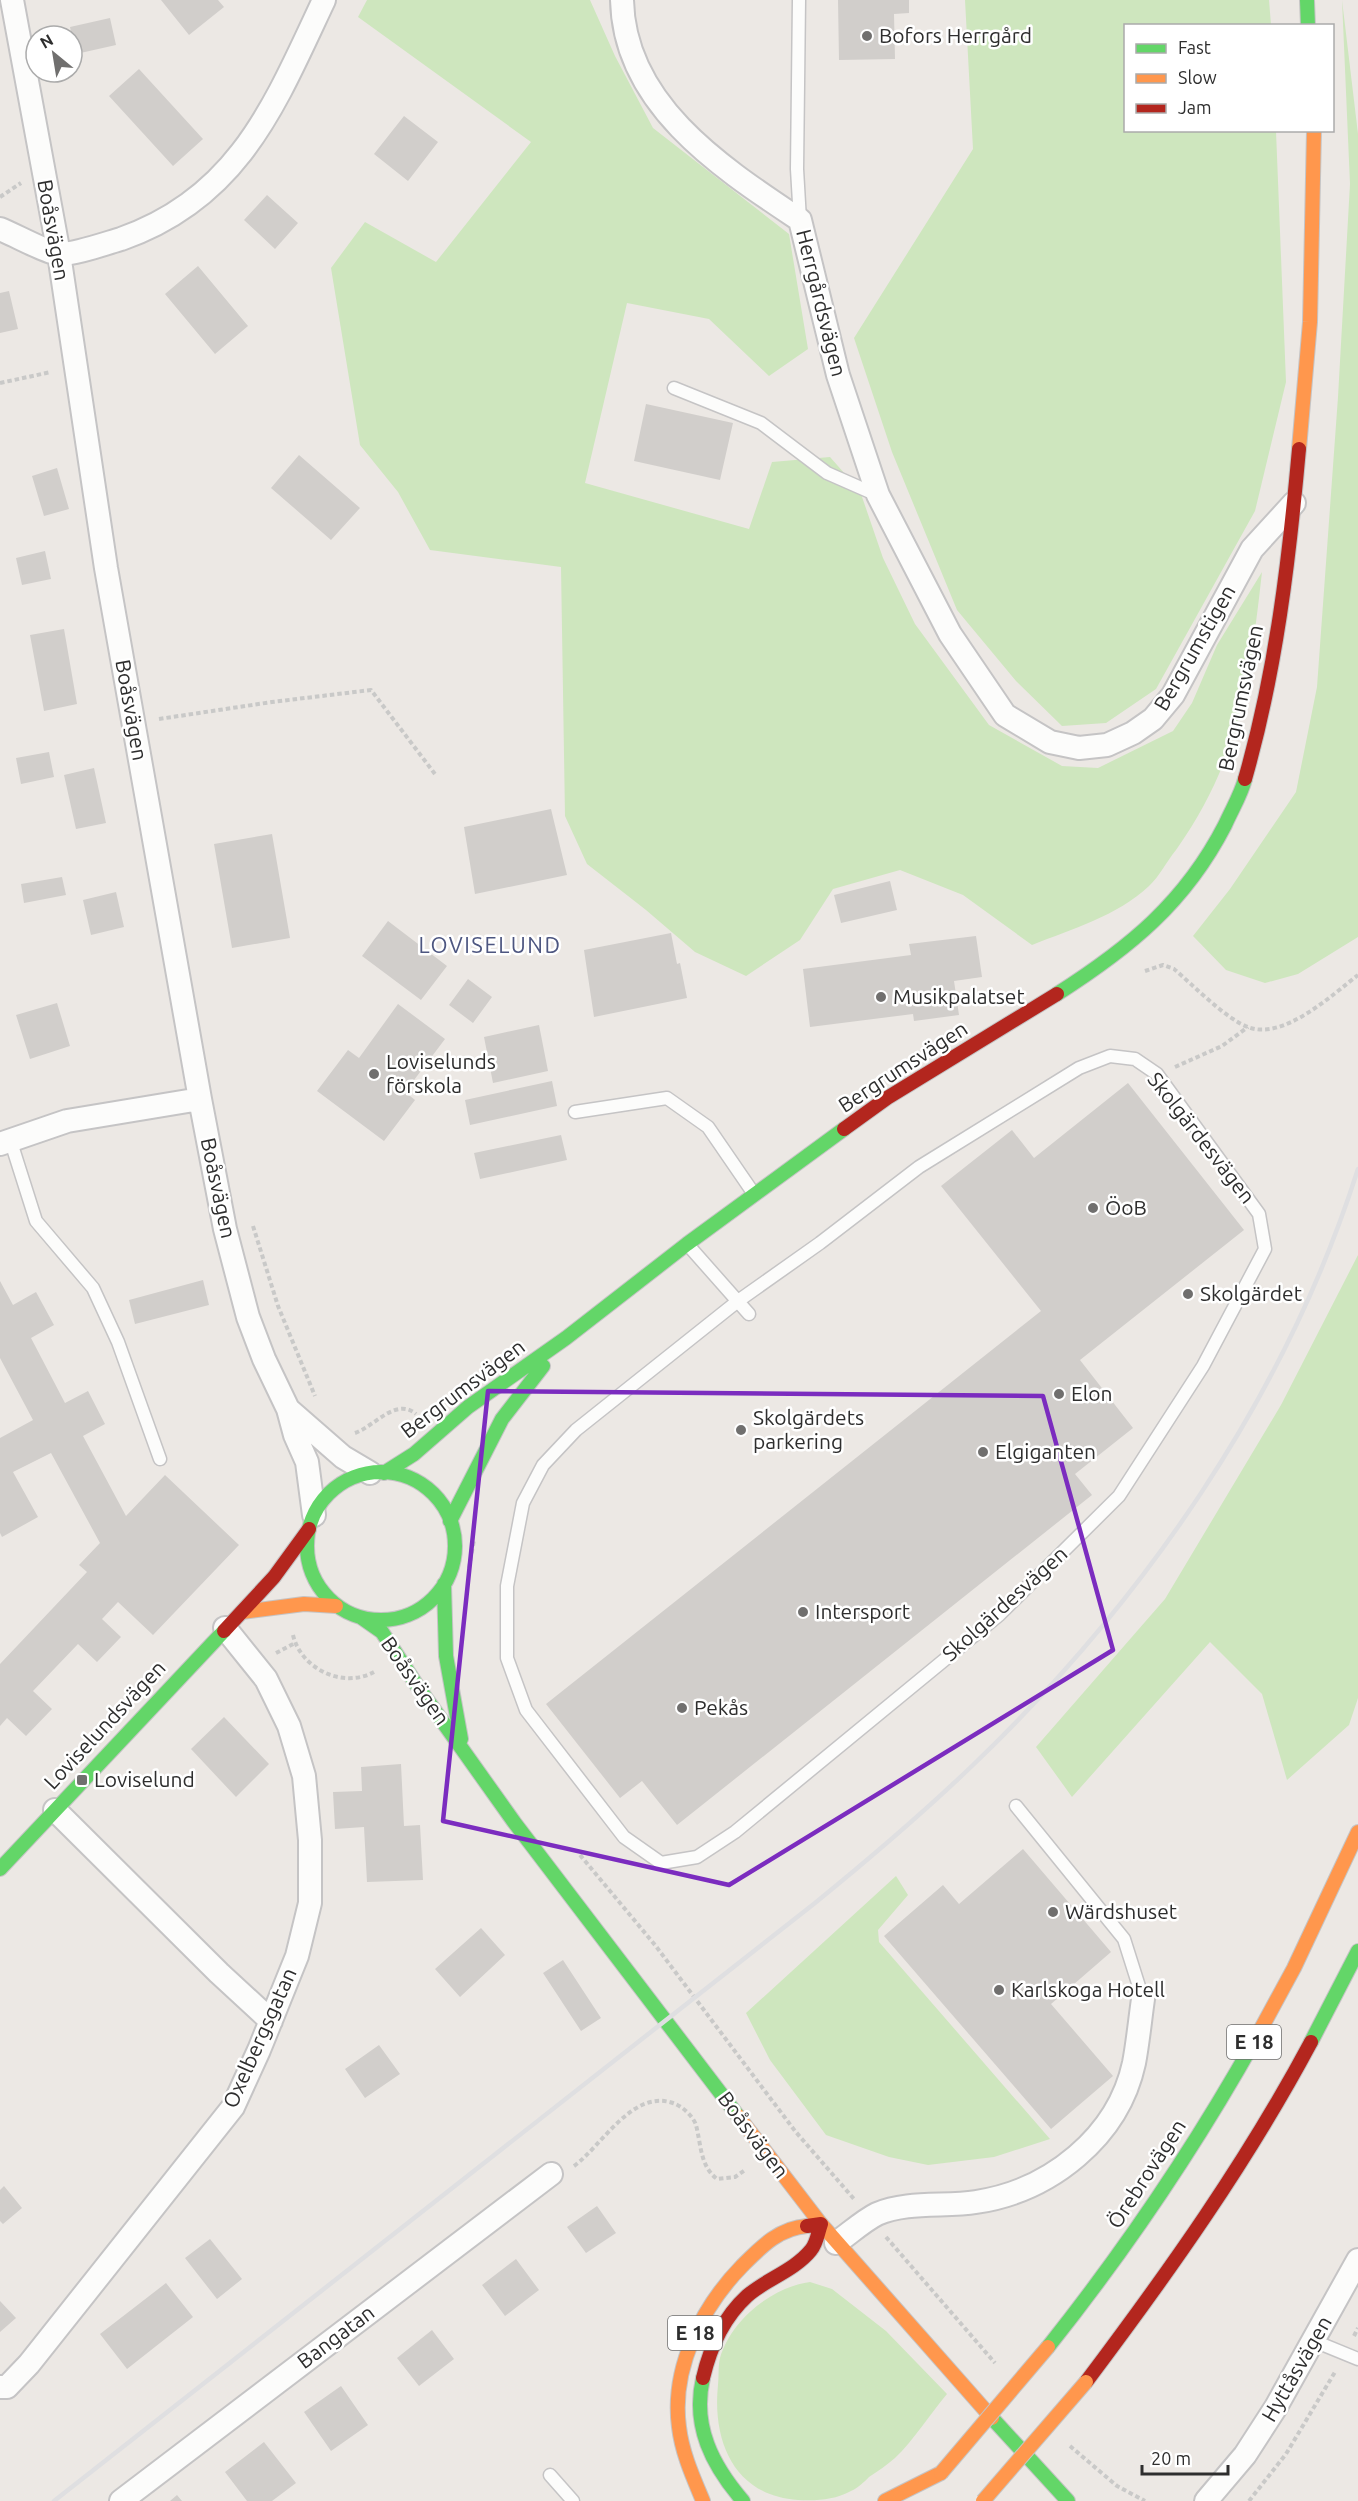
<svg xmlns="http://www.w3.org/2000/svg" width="1358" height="2501" viewBox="0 0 1358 2501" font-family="Ubuntu,sans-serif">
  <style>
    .green { fill: #cee6be }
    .building { fill: #d1cecb }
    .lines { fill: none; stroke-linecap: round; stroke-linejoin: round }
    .lane-casing { stroke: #c5c4c5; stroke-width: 15 }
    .street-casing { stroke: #c5c4c5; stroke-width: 26 }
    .fast-casing { stroke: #c5c4c5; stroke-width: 16 }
    .slow-casing { stroke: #c5c4c5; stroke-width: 16 }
    .jam-casing { stroke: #c5c4c5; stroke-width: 16 }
    .path { stroke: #c9c9c8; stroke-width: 4; stroke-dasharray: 4.5 3; stroke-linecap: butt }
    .lane { stroke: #fcfcfb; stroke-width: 12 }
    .street { stroke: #fcfcfb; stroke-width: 22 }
    .fast { stroke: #63d668; stroke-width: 14 }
    .slow { stroke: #ff974d; stroke-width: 14 }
    .jam { stroke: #b3261e; stroke-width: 14 }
    .rail { stroke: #dfdfe1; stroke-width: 4.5 }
    .slow-bridge-casing { stroke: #c6c5c4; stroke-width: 16; stroke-linecap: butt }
    .slow-bridge { stroke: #ff974d; stroke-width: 14 }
    .marked { fill: none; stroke: #7b2cbf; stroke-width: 4.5; stroke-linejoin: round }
    .poi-dot { fill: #706f6e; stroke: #fff; stroke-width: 2 }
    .labels { text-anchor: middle; stroke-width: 5; stroke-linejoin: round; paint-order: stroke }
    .shield { fill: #fff; stroke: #6d6d6d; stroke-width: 1.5 }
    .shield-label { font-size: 20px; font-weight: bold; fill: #2e2e2e }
    .poi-label { font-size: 21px; fill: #2e2e2e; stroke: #fff; text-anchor: start }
    .street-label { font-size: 21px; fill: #2e2e2e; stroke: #fff }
    .neighbourhood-label { font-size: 22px; letter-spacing: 1.5px; fill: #4d5680; stroke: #fff }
  </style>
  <rect width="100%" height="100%" fill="#ece8e4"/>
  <!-- green -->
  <path class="green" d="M 367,0 L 590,0 L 615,56 L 653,128 L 789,234 L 808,349 L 769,376 L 709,319 L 627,303 L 585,483 L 749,529 L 772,462 L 830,457 L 860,491 L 883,558 L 915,624 L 989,725 L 1062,766 L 1098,768 L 1173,731 L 1192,703 L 1217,645 L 1262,572 C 1250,678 1240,760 1176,850 C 1167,861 1159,877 1149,886 C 1117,916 1072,929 1032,945 L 963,895 L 900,870 L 833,889 L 800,940 L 746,976 L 695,952 L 646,910 L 587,864 L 565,816 L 561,567 L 430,550 L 398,492 L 360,445 L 331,268 L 365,222 L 436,262 L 531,142 L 358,17 Z
    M 965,0 L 1269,0 L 1271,25 L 1126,26 L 1126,130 L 1276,131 L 1286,382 L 1255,511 L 1156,689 L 1106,723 L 1062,726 L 1016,681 L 957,610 L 892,452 L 854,338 L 973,149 Z
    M 1342,0 L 1358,134 L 1358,937 L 1298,974 L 1265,983 L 1226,970 L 1193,936 L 1230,889 L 1296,792 L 1317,687 L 1338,397 L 1350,184 Z
    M 1358,1255 L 1358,1698 L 1349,1725 L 1287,1780 L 1262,1694 L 1210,1642 L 1072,1797 L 1036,1747 L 1165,1599 L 1281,1405 Z
    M 896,1876 L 908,1895 L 878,1930 L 879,1942 L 1050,2139 L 994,2157 L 928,2165 L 889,2157 L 826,2135 L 770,2060 L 746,2013 Z
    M 810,2282 L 832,2289 L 886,2331 L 947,2394 C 930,2414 914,2440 895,2458 C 887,2465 878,2471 869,2477 C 864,2482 858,2488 851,2491 C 834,2500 817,2501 798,2500 C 735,2496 712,2442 718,2385 C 719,2377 718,2366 720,2358 C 731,2320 772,2287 810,2282 Z"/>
  <!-- building -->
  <path class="building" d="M 161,0 L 218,0 L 224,7 L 189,35 Z
    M 838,0 L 909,0 L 909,13 L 894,14 L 895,59 L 839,60 Z
    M 110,18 L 116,45 L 76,54 L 70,27 Z
    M 139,69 L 203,139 L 173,166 L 109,96 Z
    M 404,116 L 438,142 L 408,181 L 374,154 Z
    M 267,195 L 298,223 L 275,249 L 244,220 Z
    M 198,266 L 248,326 L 215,354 L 165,294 Z
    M 9,291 L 18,329 L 0,333 L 0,293 Z
    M 646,404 L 733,423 L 720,480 L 634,461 Z
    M 299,455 L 360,508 L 331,540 L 271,488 Z
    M 57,468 L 69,509 L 44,516 L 32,476 Z
    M 45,551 L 51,579 L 22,585 L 16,558 Z
    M 64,629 L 77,704 L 44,711 L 30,635 Z
    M 49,752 L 54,777 L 21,784 L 16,758 Z
    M 94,768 L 106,823 L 76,829 L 64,775 Z
    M 551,809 L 567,875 L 475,894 L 464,827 Z
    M 272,834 L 290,938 L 232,948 L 214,844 Z
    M 62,877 L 66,895 L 24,903 L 21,884 Z
    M 890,881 L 897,910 L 841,923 L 834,895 Z
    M 116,892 L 124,927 L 91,935 L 83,900 Z
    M 388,921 L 447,966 L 421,1000 L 362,956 Z
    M 671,933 L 677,964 L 680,963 L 687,998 L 594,1017 L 584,950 Z
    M 976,936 L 982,977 L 954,981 L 959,1015 L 914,1021 L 913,1014 L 810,1027 L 803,969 L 911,955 L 909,944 Z
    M 468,979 L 492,997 L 473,1023 L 449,1005 Z
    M 57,1003 L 70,1046 L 30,1059 L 16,1015 Z
    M 398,1004 L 445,1039 L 405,1092 L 415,1100 L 384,1141 L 317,1091 L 348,1050 L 359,1058 Z
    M 539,1025 L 548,1071 L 493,1083 L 484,1037 Z
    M 552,1081 L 557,1106 L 470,1125 L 465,1100 Z
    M 1128,1083 L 1244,1230 L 1080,1360 L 1133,1428 L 1075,1474 L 1092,1495 L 677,1825 L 642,1781 L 620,1798 L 546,1704 L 1041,1311 L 941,1186 L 1012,1130 L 1034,1158 Z
    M 561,1135 L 567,1160 L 480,1179 L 474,1153 Z
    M 203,1280 L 209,1305 L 135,1324 L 129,1300 Z
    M 0,1281 L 13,1305 L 36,1292 L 54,1325 L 31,1338 L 65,1403 L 88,1391 L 105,1424 L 83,1436 L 126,1516 L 165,1475 L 239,1545 L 153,1635 L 118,1602 L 102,1619 L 121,1637 L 97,1662 L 78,1644 L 33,1691 L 52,1709 L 26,1736 L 7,1718 L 0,1726 L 0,1664 L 87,1572 L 79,1565 L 100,1543 L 51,1453 L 13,1472 L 38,1517 L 2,1537 L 0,1533 L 0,1438 L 33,1420 L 0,1358 Z
    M 224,1717 L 269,1764 L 236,1797 L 191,1749 Z
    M 401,1764 L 404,1826 L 420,1825 L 423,1880 L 367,1882 L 364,1827 L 335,1829 L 333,1792 L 362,1791 L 361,1767 Z
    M 1023,1849 L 1111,1952 L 1051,2004 L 1113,2076 L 1051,2129 L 884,1936 L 943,1885 L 959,1904 Z
    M 481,1928 L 505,1955 L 460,1997 L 435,1969 Z
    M 563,1960 L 601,2018 L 581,2031 L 543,1973 Z
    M 379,2045 L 400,2074 L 365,2098 L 345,2069 Z
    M 4,2186 L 22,2208 L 3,2224 L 0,2221 L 0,2190 Z
    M 597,2206 L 616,2233 L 586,2253 L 567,2227 Z
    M 210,2239 L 242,2279 L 217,2299 L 185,2258 Z
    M 516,2259 L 539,2290 L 505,2316 L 482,2285 Z
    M 166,2283 L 193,2317 L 127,2369 L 100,2334 Z
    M 0,2301 L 16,2318 L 0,2332 Z
    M 432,2330 L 454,2359 L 419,2386 L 397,2358 Z
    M 341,2386 L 368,2425 L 331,2451 L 304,2412 Z
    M 264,2442 L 296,2483 L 272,2501 L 247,2501 L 225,2472 Z
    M 177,2495 L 182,2501 L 170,2501 Z"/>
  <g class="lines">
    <!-- lane casing -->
    <g class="lane-casing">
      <path id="lane" d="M 799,0 L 797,169 L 800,220
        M 674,388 L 761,423 L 827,473 L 877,495
        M 1110,1056 L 1135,1059 L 1157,1074 L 1259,1214 L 1265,1249 L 1203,1366 L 1119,1496 L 999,1615 L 735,1832 L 697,1857 L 661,1863 L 624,1837 L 526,1710 L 507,1658 L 507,1586 L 523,1503 L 543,1465 L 576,1430 L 738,1301 L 820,1243 L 919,1167 L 1079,1068 Z
        M 575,1112 L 667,1098 L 708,1127 L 754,1194
        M 10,1139 L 36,1221 L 93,1288 L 118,1342 L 160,1459
        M 688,1245 L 749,1314
        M 1016,1806 L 1124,1939 L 1143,1999
        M 1314,2341 L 1358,2359
        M 550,2475 L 573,2501"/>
    </g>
    <!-- street casing -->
    <g class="street-casing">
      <path id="street" d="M 12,0 L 59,254 L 106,568 L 200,1099 L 225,1229 L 248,1317 L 264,1359 L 288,1409 L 295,1435 L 307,1462 L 314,1515
        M 622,0 C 624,105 722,168 800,220 L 838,375 L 878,495 L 950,634 L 1005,715 L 1050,742 L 1079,748 L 1107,745 L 1133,733 L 1153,719 L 1173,695 L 1252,549 L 1294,503
        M 0,229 C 13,234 47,253 59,254 C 73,255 107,243 121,239 C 239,198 275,104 324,0
        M 0,1144 L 67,1121 L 200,1099
        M 288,1409 L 343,1457 L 370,1473
        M 55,1810 L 219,1973 L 271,2021
        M 836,2243 C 849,2234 863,2221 877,2214 C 907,2201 945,2207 976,2202 C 1050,2191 1118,2137 1134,2063 C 1138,2042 1140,2020 1143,1999
        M 0,2387 L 7,2387 L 29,2364 L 233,2107 L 259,2050 L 297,1956 L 310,1903 L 310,1840 L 304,1776 L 289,1726 L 266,1679 L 225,1628
        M 121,2501 L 551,2174
        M 1206,2501 L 1245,2455 L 1276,2407 L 1358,2260"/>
    </g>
    <!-- fast casing -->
    <g class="fast-casing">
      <path id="fast" d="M 1307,0 L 1308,26
        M 1057,994 C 1129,948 1185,903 1225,825 C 1232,809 1241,795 1245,779
        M307 1546a74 74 0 1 1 148 0a74 74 0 1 1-148 0Z
        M 384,1473 L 414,1454 L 468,1407 L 566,1338 L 687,1244 L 844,1129
        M 450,1521 L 502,1419 L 543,1366
        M 444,1584 L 446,1656 L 461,1739
        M 362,1618 L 382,1632 L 418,1687 L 514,1822 L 738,2116
        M 0,1869 L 224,1631
        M 1311,2042 L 1358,1951
        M 1048,2347 C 1126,2249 1195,2147 1256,2038
        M 703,2378 C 692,2426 712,2465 743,2501
        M 992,2418 L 1068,2501"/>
    </g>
    <!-- slow casing -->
    <g class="slow-casing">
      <path id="slow" d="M 1299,449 L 1310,322 L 1314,130
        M 242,1612 L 304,1604 L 336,1606
        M 1256,2038 L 1294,1968 L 1358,1832
        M 738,2116 L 821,2224 L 992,2418
        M 703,2501 C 693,2477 682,2453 679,2427 C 671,2368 702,2307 742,2266 C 761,2247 779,2228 807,2226
        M 885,2501 L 941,2473"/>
    </g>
    <!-- jam casing -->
    <g class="jam-casing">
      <path id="jam" d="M 1245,779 C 1276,671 1289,561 1299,449
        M 844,1129 L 887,1098 L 1057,994
        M 224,1631 L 274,1577 L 309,1529
        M 703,2378 C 710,2348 723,2318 747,2296 C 766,2279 794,2271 811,2250 C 817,2243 818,2232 821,2224 L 807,2226
        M 1086,2382 C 1168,2273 1247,2162 1311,2042"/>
    </g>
    <!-- path -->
    <path class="path" d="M 0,197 L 21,183
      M 0,383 L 51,372
      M 159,719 L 272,702 L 371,690 L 435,774
      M 1145,971 L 1163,965 L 1174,969 C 1193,985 1226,1019 1248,1027 C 1283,1041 1332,995 1358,975
      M 1175,1067 L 1222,1046 L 1248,1027
      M 253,1226 L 278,1306 L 315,1396
      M 355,1433 C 375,1426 396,1397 416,1414
      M 469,1568 L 474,1540
      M 293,1635 C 301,1669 343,1689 374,1672
      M 276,1653 L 295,1643
      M 580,1855 L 655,1945 L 795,2131 L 854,2199
      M 574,2166 C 602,2146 632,2089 673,2103 C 682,2106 693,2116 696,2125 C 701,2144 700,2166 717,2179 L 735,2177 L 745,2170
      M 886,2237 L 995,2363
      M 1354,2336 L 1358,2328
      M 1070,2446 L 1117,2486 L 1145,2501
      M 1249,2501 L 1286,2454 L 1335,2372"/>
    <!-- lane -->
    <use href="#lane" class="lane"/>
    <!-- street -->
    <use href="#street" class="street"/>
    <!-- fast -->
    <use href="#fast" class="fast"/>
    <!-- slow -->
    <use href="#slow" class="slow"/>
    <!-- jam -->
    <use href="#jam" class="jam"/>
    <!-- rail -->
    <path class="rail" d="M 54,2501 L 815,1903 C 869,1859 922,1814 973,1765 C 1144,1601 1286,1396 1358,1169"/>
    <!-- slow-bridge casing -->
    <g class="slow-bridge-casing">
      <path id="slow-bridge" d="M 941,2473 L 1048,2347
        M 983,2501 L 1086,2382"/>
    </g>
    <!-- slow-bridge -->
    <use href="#slow-bridge" class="slow-bridge"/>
  </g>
  <!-- marked area -->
  <path class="marked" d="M 488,1391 L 1043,1396 L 1113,1650 L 729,1885 L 443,1821 Z"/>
  <!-- markers -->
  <g class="poi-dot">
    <circle cx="867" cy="36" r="6"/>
    <circle cx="881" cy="997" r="6"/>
    <circle cx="374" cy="1074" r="6"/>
    <circle cx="1093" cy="1208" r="6"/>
    <circle cx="1188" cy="1294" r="6"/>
    <circle cx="1059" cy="1394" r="6"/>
    <circle cx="741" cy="1430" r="6"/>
    <circle cx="983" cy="1452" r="6"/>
    <circle cx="803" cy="1612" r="6"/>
    <circle cx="682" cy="1708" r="6"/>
    <rect x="76" y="1774" width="12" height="12" rx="3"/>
    <circle cx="1053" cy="1912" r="6"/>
    <circle cx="999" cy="1990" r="6"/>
  </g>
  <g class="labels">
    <!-- shield labels -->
    <g class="shield">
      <rect x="1227" y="2025" width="54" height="34" rx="4.5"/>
      <rect x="668" y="2316" width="54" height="34" rx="4.5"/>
    </g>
    <g class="shield-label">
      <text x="1254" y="2049">E 18</text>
      <text x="695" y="2340">E 18</text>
    </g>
    <!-- poi labels -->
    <g class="poi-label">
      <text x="879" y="43">Bofors Herrgård</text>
      <text x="893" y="1004">Musikpalatset</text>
      <text x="386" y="1069">Loviselunds<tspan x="386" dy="24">förskola</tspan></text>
      <text x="1105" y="1215">ÖoB</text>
      <text x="1200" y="1301">Skolgärdet</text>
      <text x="1071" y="1401">Elon</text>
      <text x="753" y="1425">Skolgärdets<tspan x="753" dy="24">parkering</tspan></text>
      <text x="995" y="1459">Elgiganten</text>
      <text x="815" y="1619">Intersport</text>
      <text x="694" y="1715">Pekås</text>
      <text x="94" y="1787">Loviselund</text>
      <text x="1065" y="1919">Wärdshuset</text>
      <text x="1011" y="1997">Karlskoga Hotell</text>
    </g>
    <!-- street labels -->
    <g class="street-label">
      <text transform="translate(53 230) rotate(80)" y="7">Boåsvägen</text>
      <text transform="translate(821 303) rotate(76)" y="7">Herrgårdsvägen</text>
      <text transform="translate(1195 648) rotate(-60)" y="7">Bergrumstigen</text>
      <text transform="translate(1241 698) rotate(-78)" y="7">Bergrumsvägen</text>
      <text transform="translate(131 710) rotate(80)" y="7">Boåsvägen</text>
      <text transform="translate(903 1067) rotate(-33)" y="7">Bergrumsvägen</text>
      <text transform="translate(1201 1138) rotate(52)" y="7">Skolgärdesvägen</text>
      <text transform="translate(218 1188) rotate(78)" y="7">Boåsvägen</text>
      <text transform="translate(463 1389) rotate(-37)" y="7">Bergrumsvägen</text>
      <text transform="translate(1005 1604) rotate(-42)" y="7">Skolgärdesvägen</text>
      <text transform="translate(415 1681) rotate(55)" y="7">Boåsvägen</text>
      <text transform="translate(105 1725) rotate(-47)" y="7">Loviselundsvägen</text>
      <text transform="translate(260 2038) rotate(-66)" y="7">Oxelbergsgatan</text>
      <text transform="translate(753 2135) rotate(53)" y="7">Boåsvägen</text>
      <text transform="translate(1147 2174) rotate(-57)" y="7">Örebrovägen</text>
      <text transform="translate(336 2337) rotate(-37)" y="7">Bangatan</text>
      <text transform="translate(1297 2369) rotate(-60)" y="7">Hyttåsvägen</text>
    </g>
    <!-- neighbourhood labels -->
    <g class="neighbourhood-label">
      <text x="490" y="953">LOVISELUND</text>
    </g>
  </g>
  <!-- legend -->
  <rect x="1124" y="24" width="210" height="108" fill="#ffffff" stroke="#ababab" stroke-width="1.5"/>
  <rect x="1136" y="44" width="30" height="9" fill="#63d668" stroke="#ababab" stroke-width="1.5"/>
  <text x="1178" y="54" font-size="18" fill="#2e2e2e">Fast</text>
  <rect x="1136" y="74" width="30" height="9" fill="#ff974d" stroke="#ababab" stroke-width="1.5"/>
  <text x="1178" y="84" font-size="18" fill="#2e2e2e">Slow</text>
  <rect x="1136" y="104" width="30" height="9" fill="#b3261e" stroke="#ababab" stroke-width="1.5"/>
  <text x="1178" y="114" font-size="18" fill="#2e2e2e">Jam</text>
  <!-- north arrow -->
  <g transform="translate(54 54) rotate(330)"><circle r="28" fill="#ffffff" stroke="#ababab" stroke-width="1.5"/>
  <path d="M0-4.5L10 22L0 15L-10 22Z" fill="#706f6e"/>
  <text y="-9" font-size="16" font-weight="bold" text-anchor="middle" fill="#2e2e2e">N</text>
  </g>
  <!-- scale -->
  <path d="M1142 2465v9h86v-9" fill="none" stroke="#2e2e2e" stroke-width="3"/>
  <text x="1151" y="2465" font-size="18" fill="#2e2e2e" stroke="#ffffff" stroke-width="4.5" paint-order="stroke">20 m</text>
</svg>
